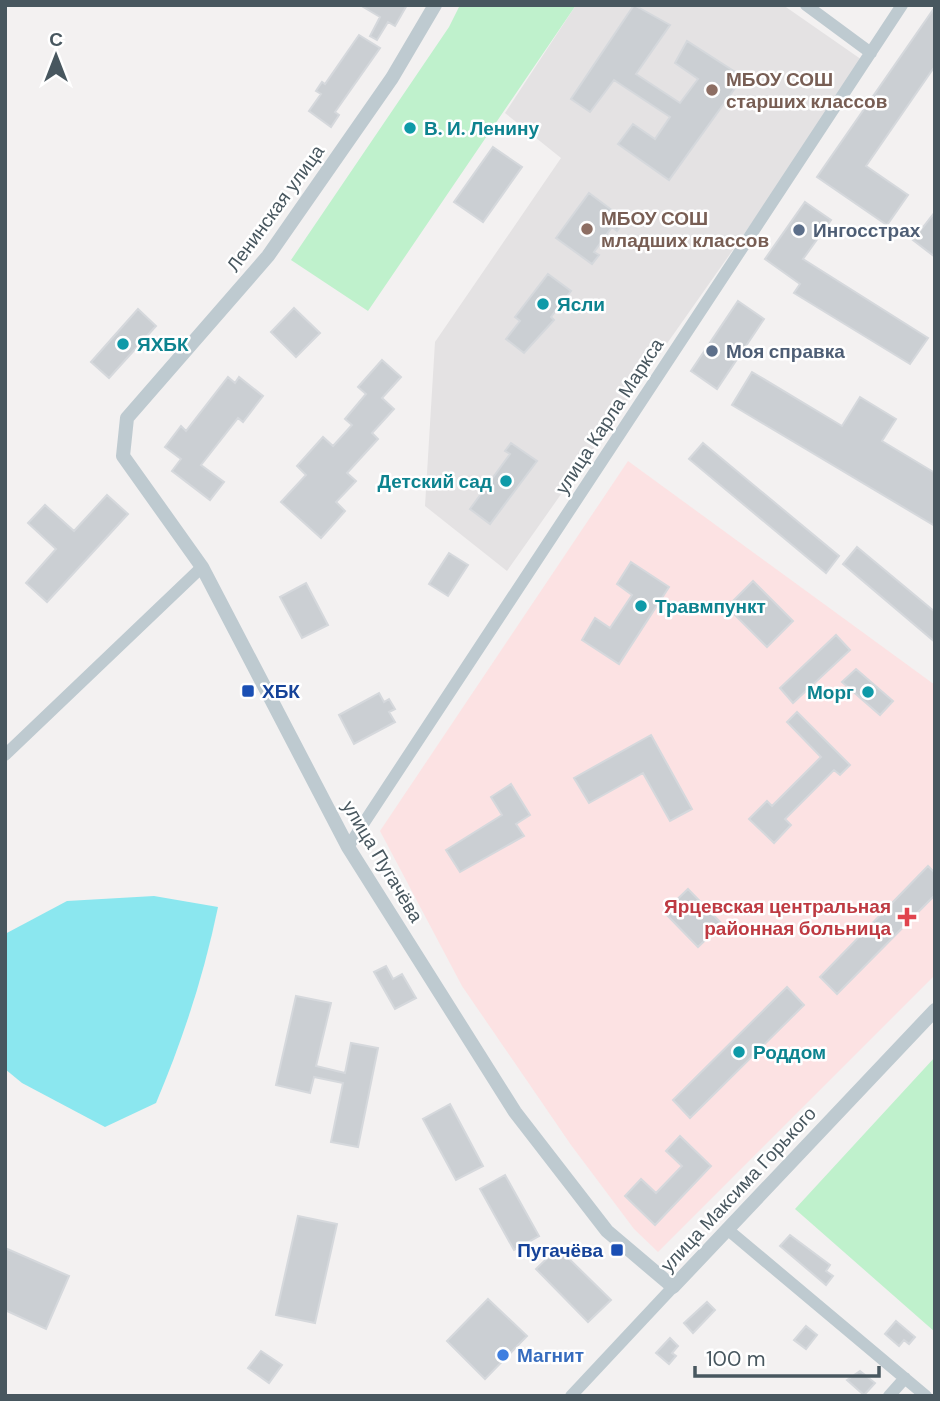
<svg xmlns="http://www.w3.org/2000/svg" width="940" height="1401" viewBox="0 0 940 1401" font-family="'DM Sans',sans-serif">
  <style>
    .education { fill: #e4e2e3 }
    .medical { fill: #fce2e3 }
    .green { fill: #bff1cc }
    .water { fill: #8be7ef }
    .building { fill: #cbcfd3; stroke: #d5d8dc; stroke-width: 2 }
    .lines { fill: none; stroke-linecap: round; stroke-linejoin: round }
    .minor { stroke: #becad0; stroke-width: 12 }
    .tertiary { stroke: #becad0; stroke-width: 14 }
    .education-dot { fill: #8d6e63; stroke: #fff; stroke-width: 2.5 }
    .culture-dot { fill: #0f9aa8; stroke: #fff; stroke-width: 2.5 }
    .service-dot { fill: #5c6f8a; stroke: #fff; stroke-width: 2.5 }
    .transit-dot { fill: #1a4fb4; stroke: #fff; stroke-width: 2.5 }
    .health-dot { fill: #e0444e; stroke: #fff; stroke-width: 2.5 }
    .shop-dot { fill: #3f7fe0; stroke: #fff; stroke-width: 2.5 }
    .labels { text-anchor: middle; stroke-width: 5; stroke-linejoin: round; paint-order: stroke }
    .education-label { font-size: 19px; font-weight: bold; fill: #785e54; stroke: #fff; text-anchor: start }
    .culture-label { font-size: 19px; font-weight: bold; fill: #0d838f; stroke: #fff; text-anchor: start }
    .street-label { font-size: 19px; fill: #48575f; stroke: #fff }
    .service-label { font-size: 19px; font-weight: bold; fill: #4e5e75; stroke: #fff; text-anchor: start }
    .transit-label { font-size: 19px; font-weight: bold; fill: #164399; stroke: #fff; text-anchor: start }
    .health-label { font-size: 19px; font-weight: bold; fill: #be3a42; stroke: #fff; text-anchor: end }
    .shop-label { font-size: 19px; font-weight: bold; fill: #366cbe; stroke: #fff; text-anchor: start }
  </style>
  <rect width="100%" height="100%" fill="#f3f1f1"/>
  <!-- education -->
  <path class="education" d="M 576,5 L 783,5 L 865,62 L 507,571 L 425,506 L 435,342 L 561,158 L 505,113 Z"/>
  <!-- medical -->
  <path class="medical" d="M 628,461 L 935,685 L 935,975 L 658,1252 L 634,1229 L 571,1145 L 462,986 L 380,831 Z"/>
  <!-- green -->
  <path class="green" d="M 460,5 L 576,5 L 368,311 L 291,260 L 449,27 Z
    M 935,1057 L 935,1332 L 795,1209 Z"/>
  <!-- water -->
  <path class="water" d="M 154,896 L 218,907 C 204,975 183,1039 156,1103 L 105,1127 L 22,1083 L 5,1069 L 5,934 L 67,901 Z"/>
  <!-- building -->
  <path class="building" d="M 360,5 L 407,5 L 395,26 L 388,22 L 377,40 L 370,36 L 380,17 Z
    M 634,5 L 670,25 L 636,74 L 680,103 L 698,79 L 675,63 L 687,41 L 743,77 L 669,180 L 618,144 L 633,124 L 655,139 L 670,117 L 614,80 L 590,112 L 571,99 Z
    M 935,7 L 935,66 L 866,166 L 908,195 L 887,225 L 817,177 Z
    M 359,35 L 380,48 L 335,112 L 339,115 L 331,127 L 309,111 L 321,94 L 316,91 L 322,82 L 325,84 Z
    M 493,147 L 522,167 L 483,222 L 454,202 Z
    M 589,193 L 625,220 L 617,231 L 612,227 L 594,252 L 599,255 L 592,264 L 556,238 Z
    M 805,202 L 831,220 L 803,259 L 928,338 L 910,364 L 794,293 L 800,284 L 765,259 Z
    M 935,212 L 935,257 L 913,240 Z
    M 548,274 L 571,291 L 551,317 L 554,320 L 524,353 L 506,339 L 520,321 L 515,317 Z
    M 738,301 L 764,319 L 717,389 L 691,371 Z
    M 294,308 L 320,333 L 296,357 L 271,332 Z
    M 138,309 L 156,326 L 109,378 L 91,362 Z
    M 382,360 L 401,377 L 382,398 L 394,409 L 372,433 L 378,439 L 347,473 L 356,481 L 336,502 L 345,511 L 321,538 L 281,502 L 306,475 L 297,466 L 323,437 L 333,446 L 352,425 L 345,419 L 366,394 L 358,387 Z
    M 752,372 L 842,426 L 860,397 L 896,419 L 882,441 L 935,473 L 935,526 L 732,405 Z
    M 228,377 L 235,383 L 239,377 L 263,396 L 243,422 L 238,418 L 201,465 L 224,482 L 210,500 L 172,471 L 181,459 L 165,447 L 181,426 L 186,431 Z
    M 511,443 L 537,461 L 490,524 L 470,509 L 510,454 L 505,451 Z
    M 703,443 L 839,556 L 826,573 L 689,459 Z
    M 107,495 L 128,514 L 47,602 L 26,583 L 56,549 L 28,523 L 45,505 L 74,531 Z
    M 857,547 L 935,612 L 935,642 L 843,564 Z
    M 449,553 L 468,565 L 448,596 L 429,584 Z
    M 631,562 L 669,587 L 619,664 L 582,640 L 595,618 L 610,628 L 632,595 L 617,584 Z
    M 753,581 L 793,621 L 767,647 L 727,607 Z
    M 306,583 L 328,625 L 302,638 L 280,597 Z
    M 836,635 L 850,650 L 793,703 L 780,688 Z
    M 856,669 L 893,701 L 880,715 L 842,682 Z
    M 379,693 L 384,702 L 389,699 L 395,709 L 389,712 L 395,722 L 354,744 L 339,715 Z
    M 797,712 L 850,765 L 840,775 L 834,770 L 785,819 L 791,825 L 774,843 L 749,819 L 767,801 L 772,806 L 821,757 L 787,722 Z
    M 651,735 L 692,809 L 670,821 L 643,773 L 589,803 L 574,778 Z
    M 511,784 L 530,815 L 516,824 L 524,836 L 460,872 L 446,850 L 502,815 L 491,797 Z
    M 928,866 L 935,873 L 935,895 L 837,994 L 820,977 Z
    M 688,889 L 722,924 L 698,947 L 664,912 Z
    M 386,966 L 393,979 L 402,974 L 416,998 L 395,1009 L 374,972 Z
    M 787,987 L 804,1005 L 690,1118 L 673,1100 Z
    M 296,996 L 331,1003 L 316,1066 L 345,1073 L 351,1043 L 378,1048 L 358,1147 L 331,1142 L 343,1083 L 314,1077 L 310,1093 L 276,1085 Z
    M 450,1104 L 483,1166 L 456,1180 L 423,1119 Z
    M 680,1136 L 711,1166 L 655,1225 L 625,1196 L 641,1179 L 656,1193 L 682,1166 L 666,1151 Z
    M 505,1175 L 539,1236 L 514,1250 L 480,1189 Z
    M 298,1216 L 337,1224 L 315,1323 L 276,1315 Z
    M 790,1235 L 830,1265 L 826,1271 L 833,1276 L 826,1285 L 780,1246 Z
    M 5,1248 L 69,1276 L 46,1329 L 5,1310 Z
    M 558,1248 L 611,1300 L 588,1322 L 536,1269 Z
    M 488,1299 L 527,1336 L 485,1379 L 447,1341 Z
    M 707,1302 L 715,1310 L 693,1333 L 684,1323 Z
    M 896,1321 L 915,1337 L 909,1344 L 904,1340 L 899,1346 L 885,1334 Z
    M 806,1326 L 817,1335 L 806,1349 L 794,1340 Z
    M 670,1338 L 678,1346 L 672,1353 L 676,1356 L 669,1364 L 656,1353 Z
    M 261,1351 L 282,1365 L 269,1383 L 248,1368 Z
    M 860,1371 L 875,1383 L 864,1395 L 847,1380 Z"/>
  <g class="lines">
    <!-- minor -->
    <path class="minor" d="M 806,5 L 871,53
      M 5,755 L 202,567
      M 348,847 L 902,5
      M 727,1229 L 926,1396
      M 571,1396 L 673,1287
      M 889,1396 L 905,1378"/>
    <!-- tertiary -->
    <path class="tertiary" d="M 435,5 L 392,78 L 268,256 L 127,418 L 123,456 L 202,567 L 348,847 L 515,1112 L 607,1231 L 673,1287 L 935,1010"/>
  </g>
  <!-- markers -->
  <g class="education-dot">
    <circle cx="712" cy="90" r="7"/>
    <circle cx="587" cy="229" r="7"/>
  </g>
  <g class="culture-dot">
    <circle cx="410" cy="128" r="7"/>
    <circle cx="543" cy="304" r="7"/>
    <circle cx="123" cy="344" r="7"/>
    <circle cx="506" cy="481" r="7"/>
    <circle cx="641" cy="606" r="7"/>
    <circle cx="868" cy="692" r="7"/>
    <circle cx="739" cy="1052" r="7"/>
  </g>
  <g class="service-dot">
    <circle cx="799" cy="230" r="7"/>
    <circle cx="712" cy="351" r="7"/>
  </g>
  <g class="transit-dot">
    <rect x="241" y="684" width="14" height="14" rx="3.5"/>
    <rect x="610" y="1243" width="14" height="14" rx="3.5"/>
  </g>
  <path class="health-dot" d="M903.5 906.5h7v7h7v7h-7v7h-7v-7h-7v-7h7z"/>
  <circle class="shop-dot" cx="503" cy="1355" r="7"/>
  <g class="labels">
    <!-- education labels -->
    <g class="education-label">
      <text x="726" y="86">МБОУ СОШ<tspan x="726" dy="22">старших классов</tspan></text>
      <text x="601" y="225">МБОУ СОШ<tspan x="601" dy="22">младших классов</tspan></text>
    </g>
    <!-- culture labels -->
    <g class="culture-label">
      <text x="424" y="135">В. И. Ленину</text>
      <text x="557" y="311">Ясли</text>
      <text x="137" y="351">ЯХБК</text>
      <text x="492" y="488" text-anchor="end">Детский сад</text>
      <text x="655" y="613">Травмпункт</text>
      <text x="854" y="699" text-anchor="end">Морг</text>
      <text x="753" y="1059">Роддом</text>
    </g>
    <!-- street labels -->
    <g class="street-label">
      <text transform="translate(275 208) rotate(-54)" y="7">Ленинская улица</text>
      <text transform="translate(609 416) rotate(-57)" y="7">улица Карла Маркса</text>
      <text transform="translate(383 861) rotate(59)" y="7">улица Пугачёва</text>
      <text transform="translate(738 1189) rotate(-47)" y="7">улица Максима Горького</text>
    </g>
    <!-- service labels -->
    <g class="service-label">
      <text x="813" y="237">Ингосстрах</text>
      <text x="726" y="358">Моя справка</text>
    </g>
    <!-- transit labels -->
    <g class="transit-label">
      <text x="262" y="698">ХБК</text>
      <text x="603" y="1257" text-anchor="end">Пугачёва</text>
    </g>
    <!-- health labels -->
    <g class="health-label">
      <text x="891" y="913">Ярцевская центральная<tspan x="891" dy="22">районная больница</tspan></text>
    </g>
    <!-- shop labels -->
    <g class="shop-label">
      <text x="517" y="1362">Магнит</text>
    </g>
  </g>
  <!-- border -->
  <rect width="940" height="1401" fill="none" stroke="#48575f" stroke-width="14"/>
  <!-- north arrow -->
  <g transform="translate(56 56)" stroke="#ffffff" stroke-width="5" paint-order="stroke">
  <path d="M0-5L12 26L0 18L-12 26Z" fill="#48575f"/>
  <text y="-10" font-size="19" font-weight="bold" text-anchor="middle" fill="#48575f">С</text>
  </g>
  <!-- scale -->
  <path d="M695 1366v10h184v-10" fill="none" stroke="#48575f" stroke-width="3.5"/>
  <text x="706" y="1366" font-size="21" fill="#48575f" stroke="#ffffff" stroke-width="5" paint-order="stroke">100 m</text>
</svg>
